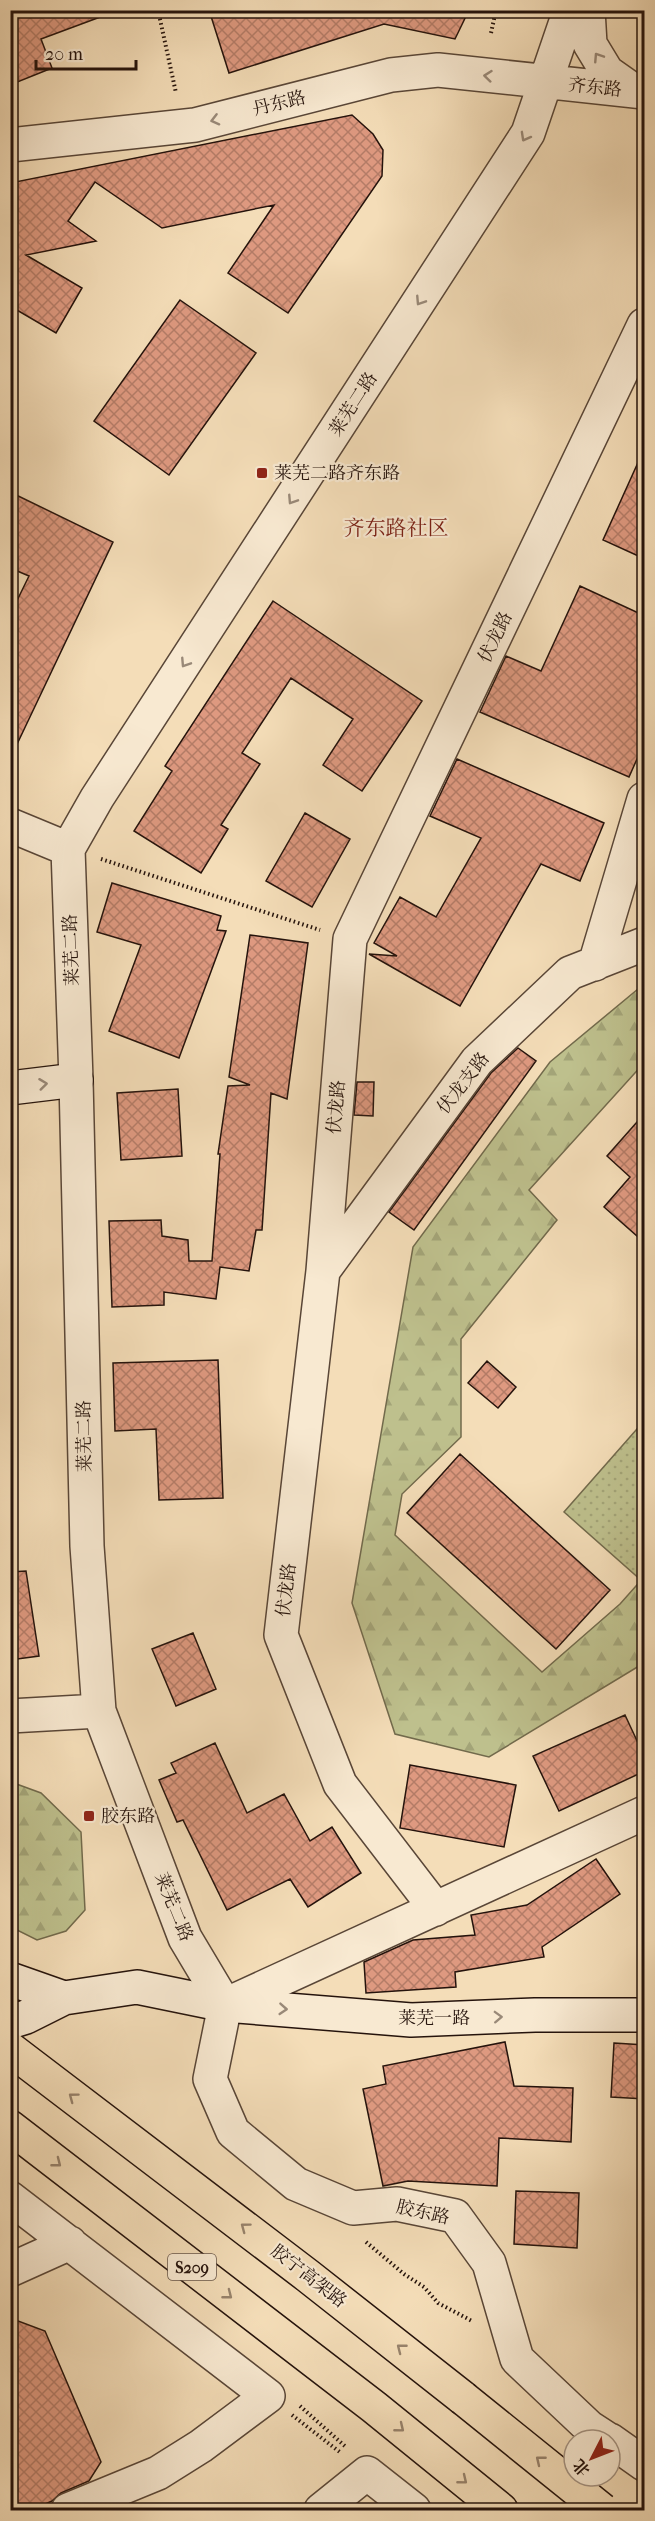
<svg xmlns="http://www.w3.org/2000/svg" width="655" height="2521" viewBox="0 0 655 2521" font-family="'IM FELL French Canon','Noto Serif SC',serif">
  <style>
    .forest { fill: url(#forest-firs); stroke: #726a4c; stroke-width: 1.5 }
    .garden { fill: url(#garden-dots); stroke: #726a4c; stroke-width: 1.5 }
    .building { fill: url(#building-cross-hatch); stroke: #25130c; stroke-width: 1.5 }
    .lines { fill: none; stroke-linecap: round; stroke-linejoin: round }
    .street-casing { stroke: #594637; stroke-width: 36 }
    .secondary-casing { stroke: #25130c; stroke-width: 36 }
    .highway-casing { stroke: #25130c; stroke-width: 36 }
    .path { stroke: #25130c; stroke-width: 4; stroke-dasharray: 1.5 3; stroke-linecap: butt }
    .street { stroke: #f8e9d1; stroke-width: 33 }
    .secondary { stroke: #f8e9d1; stroke-width: 33 }
    .highway { stroke: #f4ddb8; stroke-width: 33 }
    .highway-bridge-casing { stroke: #25130c; stroke-width: 36; stroke-linecap: butt }
    .highway-bridge { stroke: #f4ddb8; stroke-width: 33 }
    .oneway { stroke: #998978 }
    .oneway2 { stroke: #97826b }
    .poi-dot { fill: #8f2418; stroke: #f8e9d1; stroke-width: 2 }
    .labels { text-anchor: middle; stroke-width: 4.5; stroke-linejoin: round; paint-order: stroke }
    .shield { fill: #f8e9d1; stroke: #645347; stroke-width: 1.5 }
    .shield-label { font-size: 16px; font-weight: bold; fill: #25130c }
    .street-label { font-size: 18px; fill: #25130c; stroke: #f8e9d1 }
    .poi-label { font-size: 18px; fill: #25130c; stroke: #f8e9d1; text-anchor: start }
    .quarter-label { font-size: 21px; fill: #7a1f14; stroke: #f8e9d1 }
  </style>
  <defs>
    <pattern id="forest-firs" width="22" height="20" patternUnits="userSpaceOnUse" patternTransform="scale(1.5)"><rect width="22" height="20" fill="#bec08d"/><path d="M5 1l3.5 6h-7zM16 11l3.5 6h-7z" fill="#a3a478"/></pattern>
    <pattern id="garden-dots" width="8" height="8" patternUnits="userSpaceOnUse" patternTransform="scale(1.5)"><rect width="8" height="8" fill="#bec08d"/><path d="M2 2h.1M6 6h.1" fill="none" stroke="#a3a478" stroke-width="1.8" stroke-linecap="round"/></pattern>
    <pattern id="building-cross-hatch" width="8" height="8" patternUnits="userSpaceOnUse" patternTransform="scale(1.5)"><rect width="8" height="8" fill="#de9980"/><path d="M0 0l8 8M0 8l8-8" fill="none" stroke="#b47c67"/></pattern>
  </defs>
  <rect width="100%" height="100%" fill="#f4ddb8"/>
  <filter id="stains"><feTurbulence type="fractalNoise" baseFrequency=".00333" numOctaves="4"/><feColorMatrix values="0 0 0 0 .2 0 0 0 0 .09 0 0 0 0 .02 0 0 0 .5 -.17"/></filter>
  <radialGradient id="worn" r=".72"><stop offset=".6" stop-color="#630" stop-opacity="0"/><stop offset="1" stop-color="#630" stop-opacity=".3"/></radialGradient>
  <!-- forest -->
  <path class="forest" d="M 644,984 L 644,1063 L 529,1190 L 557,1220 L 461,1339 L 461,1437 L 402,1494 L 395,1535 L 542,1672 L 620,1604 L 644,1577 L 644,1663 L 489,1757 L 395,1734 L 352,1603 L 413,1247 L 550,1062 Z
    M 11,1782 L 41,1793 L 81,1832 L 85,1910 L 66,1931 L 37,1940 L 11,1927 Z"/>
  <!-- garden -->
  <path class="garden" d="M 644,1421 L 644,1577 L 642,1581 L 564,1512 Z"/>
  <!-- building -->
  <path class="building" d="M 10,10 L 110,10 L 111,13 L 41,39 L 52,68 L 10,85 Z
    M 209,10 L 469,10 L 455,39 L 384,24 L 229,73 Z
    M 352,115 L 373,134 L 383,150 L 382,176 L 288,313 L 228,273 L 274,205 L 162,228 L 95,182 L 68,221 L 96,241 L 26,255 L 82,288 L 56,333 L 10,306 L 10,183 Z
    M 180,300 L 256,353 L 169,475 L 94,421 Z
    M 645,447 L 645,559 L 603,540 Z
    M 10,492 L 113,542 L 10,759 L 10,615 L 29,576 L 10,568 Z
    M 580,586 L 645,616 L 645,741 L 629,777 L 480,712 L 506,656 L 541,671 Z
    M 273,601 L 422,701 L 362,791 L 323,765 L 353,719 L 291,678 L 242,753 L 260,764 L 221,825 L 228,829 L 201,873 L 134,831 L 172,771 L 165,766 Z
    M 457,759 L 604,823 L 580,881 L 541,864 L 460,1006 L 369,954 L 397,956 L 374,943 L 400,897 L 436,917 L 481,838 L 430,816 Z
    M 305,813 L 350,839 L 312,907 L 266,881 Z
    M 112,883 L 221,916 L 217,930 L 226,931 L 179,1058 L 109,1031 L 141,945 L 97,932 Z
    M 250,935 L 308,943 L 287,1099 L 271,1093 L 262,1230 L 256,1230 L 249,1271 L 220,1267 L 216,1299 L 164,1292 L 164,1305 L 112,1307 L 109,1221 L 161,1220 L 162,1236 L 188,1240 L 189,1261 L 212,1261 L 220,1154 L 218,1154 L 228,1086 L 250,1085 L 229,1077 Z
    M 518,1048 L 536,1061 L 414,1230 L 389,1212 L 491,1073 Z
    M 357,1082 L 374,1082 L 373,1116 L 354,1115 Z
    M 178,1089 L 182,1156 L 121,1160 L 117,1093 Z
    M 645,1113 L 645,1243 L 604,1207 L 630,1177 L 607,1156 Z
    M 218,1360 L 223,1498 L 159,1500 L 156,1429 L 115,1431 L 113,1363 Z
    M 487,1361 L 516,1387 L 498,1408 L 468,1383 Z
    M 460,1454 L 610,1590 L 556,1649 L 407,1513 Z
    M 26,1571 L 39,1656 L 10,1660 L 10,1572 Z
    M 193,1633 L 216,1689 L 176,1706 L 152,1649 Z
    M 625,1715 L 645,1758 L 645,1771 L 559,1811 L 533,1756 Z
    M 215,1743 L 247,1813 L 284,1794 L 310,1841 L 332,1827 L 361,1873 L 308,1907 L 290,1879 L 227,1910 L 183,1820 L 177,1822 L 159,1780 L 176,1773 L 171,1763 Z
    M 410,1765 L 516,1785 L 504,1847 L 400,1828 Z
    M 596,1859 L 620,1894 L 542,1947 L 544,1957 L 455,1972 L 456,1987 L 366,1993 L 364,1962 L 413,1940 L 475,1935 L 471,1915 L 527,1905 Z
    M 505,2042 L 514,2086 L 573,2088 L 571,2142 L 499,2138 L 497,2186 L 408,2181 L 383,2186 L 363,2089 L 386,2084 L 383,2066 Z
    M 614,2043 L 645,2045 L 645,2099 L 611,2097 Z
    M 516,2191 L 579,2193 L 577,2248 L 514,2244 Z
    M 10,2318 L 45,2331 L 101,2462 L 89,2481 L 61,2493 L 52,2501 L 30,2511 L 10,2511 Z"/>
  <g class="lines">
    <!-- street casing -->
    <g class="street-casing">
      <path id="street" d="M 588,10 L 590,44 L 607,72 L 634,91
        M 10,145 L 195,125 L 391,75 L 438,70 L 644,92
        M 10,825 L 68,849
        M 595,964 L 644,799
        M 323,1271 L 477,1061 L 570,973 L 644,944
        M 10,1716 L 99,1711
        M 436,1909 L 340,1784 L 281,1635 L 323,1271 L 350,939 L 644,325
        M 225,2005 L 185,1938 L 99,1711 L 87,1546 L 76,1080 L 68,849 L 97,798 L 528,133 L 570,10
        M 225,2005 L 210,2079 L 233,2132 L 296,2184 L 353,2208 L 397,2204 L 455,2216 L 489,2263 L 517,2359 L 589,2427 L 609,2440
        M 225,2005 L 644,1813
        M 10,2198 L 268,2396 L 201,2446 L 158,2473 L 68,2510
        M 10,2270 L 70,2243
        M 610,2440 L 644,2464
        M 321,2510 L 367,2473 L 414,2510"/>
    </g>
    <!-- secondary casing -->
    <g class="secondary-casing">
      <path id="secondary" d="M 10,1088 L 76,1080
        M 10,1979 L 64,1998
        M 10,2022 L 26,2017 L 64,1998 L 137,1987 L 225,2005 L 411,2020 L 535,2015 L 644,2015"/>
    </g>
    <!-- highway casing -->
    <g class="highway-casing">
      <path id="highway" d="M 10,2049 L 308,2276 L 463,2398
        M 10,2127 L 374,2407 L 501,2510"/>
    </g>
    <!-- path -->
    <path class="path" d="M 158,10 L 176,93
      M 491,33 L 496,10
      M 101,859 L 320,930
      M 366,2242 L 404,2274 L 424,2287 L 438,2303 L 472,2321
      M 300,2406 L 346,2447
      M 292,2415 L 341,2453"/>
    <!-- street -->
    <use href="#street" class="street"/>
    <!-- secondary -->
    <use href="#secondary" class="secondary"/>
    <!-- highway -->
    <use href="#highway" class="highway"/>
    <!-- highway-bridge casing -->
    <g class="highway-bridge-casing">
      <path id="highway-bridge" d="M 463,2398 L 602,2510"/>
    </g>
    <!-- highway-bridge -->
    <use href="#highway-bridge" class="highway-bridge"/>
  </g>
  <!-- one-way arrows -->
  <defs><path id="oneway-chevron" d="M-2-3.5L2.5 0L-2 3.5" fill="none" stroke-width="1.6" stroke-linecap="round" stroke-linejoin="round" transform="scale(1.5)"/></defs>
  <g class="oneway">
    <use href="#oneway-chevron" transform="translate(598 57) rotate(-123)"/>
    <use href="#oneway-chevron" transform="translate(488 76) rotate(-174)"/>
    <use href="#oneway-chevron" transform="translate(215 120) rotate(166)"/>
    <use href="#oneway-chevron" transform="translate(525 137) rotate(119)"/>
    <use href="#oneway-chevron" transform="translate(420 301) rotate(123)"/>
    <use href="#oneway-chevron" transform="translate(292 500) rotate(123)"/>
    <use href="#oneway-chevron" transform="translate(185 663) rotate(123)"/>
    <use href="#oneway-chevron" transform="translate(43 1084) rotate(-7)"/>
    <use href="#oneway-chevron" transform="translate(283 2009) rotate(4)"/>
    <use href="#oneway-chevron" transform="translate(498 2017) rotate(-2)"/>
  </g>
  <g class="oneway2">
    <use href="#oneway-chevron" transform="translate(73 2097) rotate(-143)"/>
    <use href="#oneway-chevron" transform="translate(57 2163) rotate(38)"/>
    <use href="#oneway-chevron" transform="translate(245 2227) rotate(-143)"/>
    <use href="#oneway-chevron" transform="translate(228 2295) rotate(38)"/>
    <use href="#oneway-chevron" transform="translate(401 2348) rotate(-142)"/>
    <use href="#oneway-chevron" transform="translate(400 2428) rotate(39)"/>
    <use href="#oneway-chevron" transform="translate(540 2460) rotate(-141)"/>
    <use href="#oneway-chevron" transform="translate(463 2480) rotate(39)"/>
  </g>
  <!-- markers -->
  <g class="poi-dot">
    <rect x="256" y="467" width="12" height="12" rx="3"/>
    <rect x="83" y="1810" width="12" height="12" rx="3"/>
  </g>
  <g class="labels">
    <!-- shield labels -->
    <rect class="shield" x="168" y="2254" width="48" height="26" rx="4.5"/>
    <g class="shield-label">
      <text x="192" y="2273">S209</text>
    </g>
    <!-- street labels -->
    <g class="street-label">
      <text transform="translate(595 87) rotate(6)" y="6">齐东路</text>
      <text transform="translate(279 103) rotate(-14)" y="6">丹东路</text>
      <text transform="translate(353 404) rotate(-57)" y="6">莱芜二路</text>
      <text transform="translate(495 637) rotate(-64)" y="6">伏龙路</text>
      <text transform="translate(71 950) rotate(-92)" y="6">莱芜二路</text>
      <text transform="translate(463 1083) rotate(-52)" y="6">伏龙支路</text>
      <text transform="translate(336 1107) rotate(-85)" y="6">伏龙路</text>
      <text transform="translate(84 1436) rotate(-91)" y="6">莱芜二路</text>
      <text transform="translate(286 1590) rotate(-83)" y="6">伏龙路</text>
      <text transform="translate(174 1907) rotate(68)" y="6">莱芜二路</text>
      <text x="434" y="2024">莱芜一路</text>
      <text transform="translate(423 2212) rotate(13)" y="6">胶东路</text>
      <text transform="translate(309 2276) rotate(38)" y="6">胶宁高架路</text>
    </g>
    <!-- poi labels -->
    <g class="poi-label">
      <text x="274" y="479">莱芜二路齐东路</text>
      <text x="101" y="1822">胶东路</text>
    </g>
    <!-- quarter labels -->
    <g class="quarter-label">
      <text x="396" y="535">齐东路社区</text>
    </g>
  </g>
  <!-- margin -->
  <rect width="655" height="2521" fill="none" stroke="#f4ddb8" stroke-width="36"/>
  <rect x="12" y="12" width="631" height="2497" fill="none" stroke="#25130c" stroke-width="3"/>
  <rect x="18" y="18" width="619" height="2485" fill="none" stroke="#25130c" stroke-width="1.5"/>
  <!-- north arrow -->
  <g transform="translate(592 2458) rotate(228)"><circle r="28" fill="#f8e9d1" stroke="#a49382" stroke-width="1.5"/>
  <path d="M0-4.5L10 22L0 15L-10 22Z" fill="#8f2418"/>
  <text y="-9" font-size="16" font-weight="bold" text-anchor="middle" fill="#25130c">北</text>
  </g>
  <!-- scale -->
  <path d="M36 60v9h100v-9" fill="none" stroke="#25130c" stroke-width="3"/>
  <text x="45" y="60" font-size="18" fill="#25130c" stroke="#f8e9d1" stroke-width="4.5" paint-order="stroke">20 m</text>
  <rect width="100%" height="100%" filter="url(#stains)"/>
  <rect width="100%" height="100%" fill="url(#worn)"/>
</svg>
